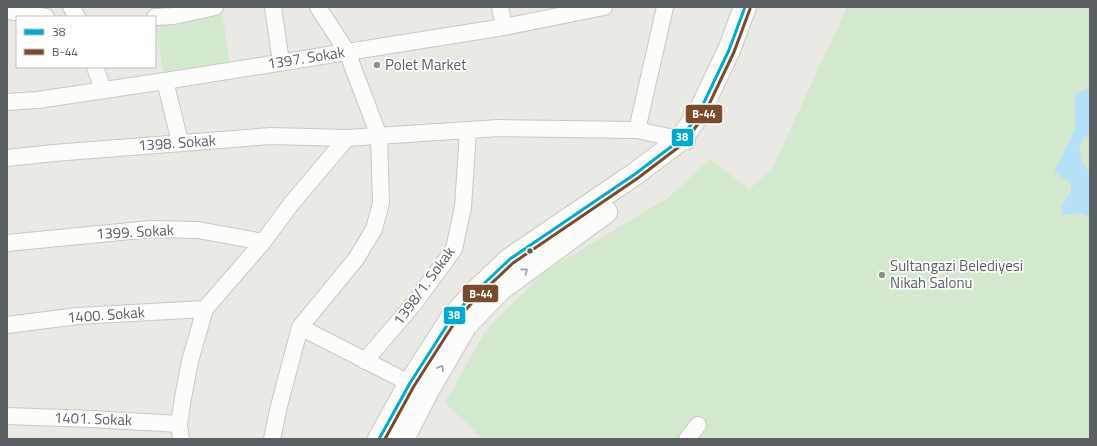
<svg xmlns="http://www.w3.org/2000/svg" width="1097" height="446" viewBox="0 0 1097 446" font-family="'Titillium Web',sans-serif">
  <style>
    .green { fill: #d3e8ce }
    .water { fill: #b6e0f7 }
    .lines { fill: none; stroke-linecap: round; stroke-linejoin: round }
    .street-casing { stroke: #c7c7c7; stroke-width: 18 }
    .secondary-casing { stroke: #c8c8c8; stroke-width: 24 }
    .street { stroke: #fcfcfb; stroke-width: 16 }
    .secondary { stroke: #fcfcfb; stroke-width: 22 }
    .bus-1-casing { stroke: #fff; stroke-width: 6 }
    .bus-2-casing { stroke: #fff; stroke-width: 6 }
    .bus-1 { stroke: #00a9ce; stroke-width: 3 }
    .bus-2 { stroke: #7a4b2a; stroke-width: 3 }
    .oneway { stroke: #9b9ea0 }
    .poi-dot { fill: #8d8f90; stroke: #fff; stroke-width: 1.5 }
    .bus-dot { fill: #5a5f63; stroke: #fff; stroke-width: 1.5 }
    .labels { text-anchor: middle; stroke-width: 3.5; stroke-linejoin: round; paint-order: stroke }
    .street-label { font-size: 15px; fill: #5a5f63; stroke: #fff }
    .poi-label { font-size: 15px; fill: #5a5f63; stroke: #fff; text-anchor: start }
    .line-badge { stroke: #fff; stroke-width: 1.5 }
    .badge-label { font-size: 11px; text-anchor: middle; font-weight: bold; fill: #fff }
  </style>
  <rect width="100%" height="100%" fill="#ebe9e4"/>
  <!-- green -->
  <path class="green" d="M 847,7 L 1090,7 L 1090,439 L 483,439 L 445,403 L 486,330 L 544,272 L 668,198 L 710,159 L 749,189 L 772,169 Z
    M 222,10 L 229,62 L 163,72 L 155,23 Z"/>
  <!-- water -->
  <path class="water" d="M 1090,88 L 1090,136 L 1084,137 L 1079,146 L 1082,162 L 1090,173 L 1090,218 L 1081,213 L 1061,215 L 1062,204 L 1071,193 L 1071,183 L 1054,172 L 1075,130 L 1075,94 Z"/>
  <g class="lines">
    <!-- street casing -->
    <g class="street-casing">
      <path id="street" d="M 71,7 L 77,17
        M 273,7 L 281,62
        M 500,7 L 504,27
        M 7,11 L 32,14 L 46,17
        M 155,17 L 174,16 L 215,7
        M 95,67 L 103,90
        M 165,81 L 180,142
        M 7,102 L 38,100 L 165,81 L 504,27 L 604,7
        M 637,130 L 665,7
        M 7,158 L 54,153 L 271,136 L 347,138
        M 7,243 L 151,229 L 198,230 L 263,242
        M 7,325 L 78,316 L 205,309
        M 300,327 L 419,388
        M 365,361 L 416,301 L 454,249 L 463,207 L 468,130
        M 7,416 L 92,419 L 179,424
        M 181,439 L 179,424 L 183,398 L 190,361 L 205,309 L 263,242 L 291,204 L 347,138 L 499,128 L 637,130 L 687,141
        M 272,439 L 279,406 L 300,327 L 356,259 L 374,229 L 381,203 L 379,136 L 347,52 L 318,7
        M 687,439 L 698,425"/>
    </g>
    <!-- secondary casing -->
    <g class="secondary-casing">
      <path id="secondary" d="M 379,439 L 410,383 L 451,319 L 473,294 L 510,259 L 635,174 L 680,140 L 698,115 L 729,50 L 745,7
        M 403,439 L 427,392 L 466,325 L 501,289 L 606,212"/>
    </g>
    <!-- street -->
    <use href="#street" class="street"/>
    <!-- secondary -->
    <use href="#secondary" class="secondary"/>
    <!-- bus-1 casing -->
    <g class="bus-1-casing">
      <path id="bus-1" d="M 379,439 L 410,383 L 451,319 L 473,294 L 510,259 L 635,174 L 680,140 L 698,115 L 729,50 L 745,7"/>
    </g>
    <!-- bus-2 casing -->
    <g class="bus-2-casing">
      <path id="bus-2" d="M 385,439 L 414,386 L 455,322 L 477,297 L 513,263 L 638,178 L 684,143 L 703,117 L 734,52 L 750,9"/>
    </g>
    <!-- bus-1 -->
    <use href="#bus-1" class="bus-1"/>
    <!-- bus-2 -->
    <use href="#bus-2" class="bus-2"/>
  </g>
  <!-- one-way arrows -->
  <defs><path id="oneway-chevron" d="M-2-3.5L2.5 0L-2 3.5" fill="none" stroke-width="1.6" stroke-linecap="round" stroke-linejoin="round"/></defs>
  <g class="oneway">
    <use href="#oneway-chevron" transform="translate(525 271) rotate(-37)"/>
    <use href="#oneway-chevron" transform="translate(441 368) rotate(-60)"/>
  </g>
  <!-- markers -->
  <g class="poi-dot">
    <circle cx="377" cy="65" r="4"/>
    <circle cx="882" cy="275" r="4"/>
  </g>
  <circle class="bus-dot" cx="530" cy="251" r="3.5"/>
  <g class="labels">
    <!-- street labels -->
    <g class="street-label">
      <text transform="translate(306 58) rotate(-9)" y="5">1397. Sokak</text>
      <text transform="translate(177 143) rotate(-4)" y="5">1398. Sokak</text>
      <text transform="translate(135 232) rotate(-3)" y="5">1399. Sokak</text>
      <text transform="translate(424 286) rotate(-54)" y="5">1398/1. Sokak</text>
      <text transform="translate(106 315) rotate(-4)" y="5">1400. Sokak</text>
      <text transform="translate(93 419) rotate(2)" y="5">1401. Sokak</text>
    </g>
    <!-- poi labels -->
    <g class="poi-label">
      <text x="385" y="70">Polet Market</text>
      <text x="890" y="271">Sultangazi Belediyesi<tspan x="890" dy="17">Nikah Salonu</tspan></text>
    </g>
  </g>
  <g class="line-badge">
    <rect x="685" y="104" width="38" height="20" rx="4" fill="#7a4b2a"/>
    <rect x="671" y="128" width="23" height="19" rx="4" fill="#00a9ce"/>
    <rect x="462" y="284" width="37" height="19" rx="4" fill="#7a4b2a"/>
    <rect x="443" y="306" width="23" height="19" rx="4" fill="#00a9ce"/>
  </g>
  <g class="badge-label">
    <text x="704" y="118">B-44</text>
    <text x="682" y="141">38</text>
    <text x="481" y="298">B-44</text>
    <text x="454" y="319">38</text>
  </g>
  <!-- border -->
  <rect width="1097" height="446" fill="none" stroke="#5a5f63" stroke-width="16"/>
  <!-- legend -->
  <rect x="16" y="16" width="140" height="52" fill="#ffffff" stroke="#bdbfc1"/>
  <rect x="24" y="29" width="20" height="6" fill="#00a9ce" stroke="#bdbfc1"/>
  <text x="52" y="36" font-size="12" fill="#5a5f63">38</text>
  <rect x="24" y="49" width="20" height="6" fill="#7a4b2a" stroke="#bdbfc1"/>
  <text x="52" y="56" font-size="12" fill="#5a5f63">B-44</text>
</svg>
